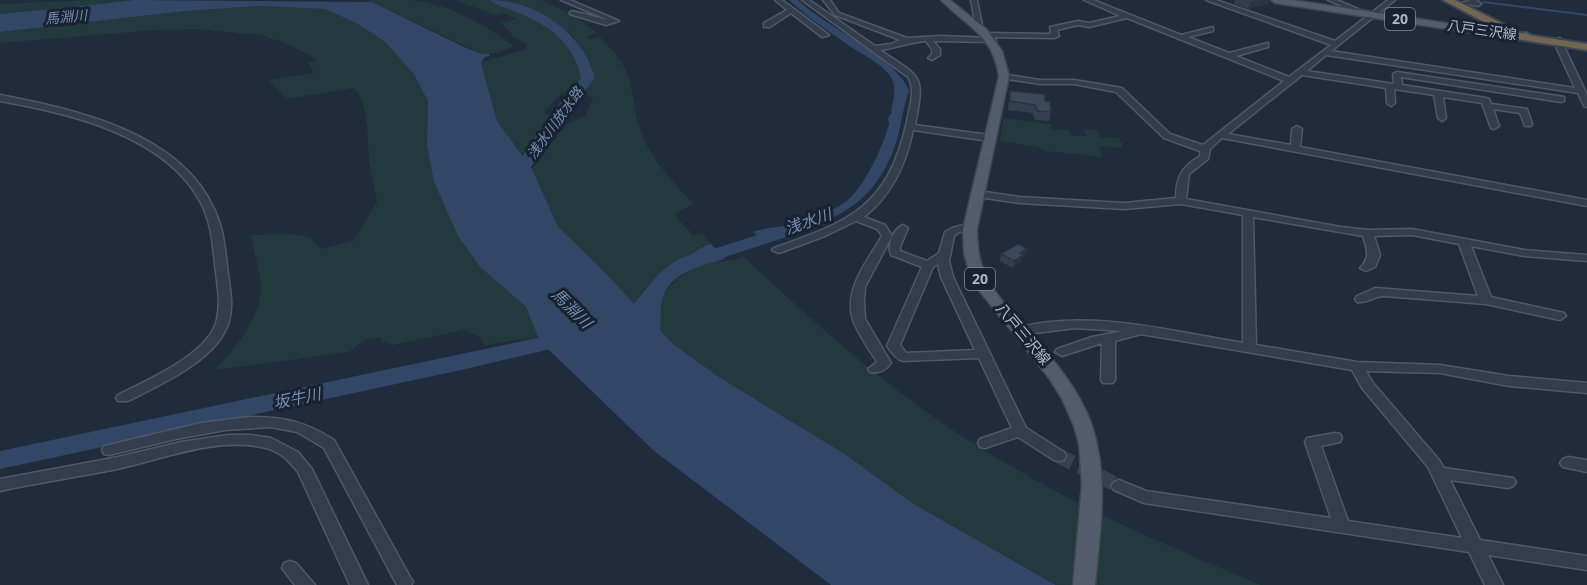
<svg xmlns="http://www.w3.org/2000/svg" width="1587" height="585" viewBox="0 0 1587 585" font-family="'Open Sans','Noto Sans JP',sans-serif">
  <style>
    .green { fill: #22393d }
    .water { fill: #324665 }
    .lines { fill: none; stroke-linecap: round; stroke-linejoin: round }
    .stream { stroke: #324665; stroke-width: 2 }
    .river { fill: #324665; fill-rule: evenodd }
    .minor-tunnel { stroke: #354051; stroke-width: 15; stroke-dasharray: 15 8; stroke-linecap: butt }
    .minor-casing { stroke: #4f5866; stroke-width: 3 }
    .major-casing { stroke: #3d4655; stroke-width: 3 }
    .highway-casing { stroke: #3c4553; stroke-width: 4 }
    .minor { fill: #343d4c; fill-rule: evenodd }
    .major { fill: #525c6c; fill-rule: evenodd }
    .highway { fill: #726650; fill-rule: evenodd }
    .wall { fill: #343f4e }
    .shaded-wall { fill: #2a3340 }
    .building { fill: #3c495b; stroke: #2a3340; stroke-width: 1.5 }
    .labels { text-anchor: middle; stroke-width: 6; stroke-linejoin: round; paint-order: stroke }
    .far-water-label { font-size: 14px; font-style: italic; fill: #748db2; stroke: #192230 }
    .shield { fill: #192230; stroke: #828b9a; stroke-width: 1.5 }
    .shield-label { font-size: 14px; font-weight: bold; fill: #afb8c8 }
    .far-street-label { font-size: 14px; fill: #afb8c8; stroke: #192230 }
    .street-label { font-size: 15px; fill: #afb8c8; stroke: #192230 }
    .water-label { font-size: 16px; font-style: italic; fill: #748db2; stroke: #192230 }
  </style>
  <rect width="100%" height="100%" fill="#202b3c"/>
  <!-- green -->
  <path class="green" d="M 90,0 L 134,0 C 89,6 45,9 0,14 L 0,4 Z
    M 360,0 C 377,0 395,0 412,0 C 450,4 484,25 514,46 L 498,53 L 482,54 L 372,2 Z
    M 454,0 L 541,0 L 575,16 L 598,33 L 586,36 L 589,39 L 600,37 C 611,49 625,62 629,79 C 634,95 634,113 640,129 C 650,159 673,182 694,204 L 674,214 L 693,236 L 702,233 L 711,244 L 704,245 L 695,253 L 675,261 L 644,289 L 634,305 L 598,265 L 558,227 L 532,169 L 567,124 L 585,116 L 593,98 L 586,95 L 586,87 L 593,76 L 591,64 L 571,33 L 568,30 L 559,32 L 573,52 L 582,70 L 579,85 L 558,96 L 544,112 L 549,116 L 541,132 L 521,156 L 497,121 L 481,62 L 524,50 L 527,45 L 513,36 L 501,23 L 516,19 L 504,13 L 496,15 Z
    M 260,6 L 325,9 L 358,24 L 385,42 L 413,73 L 428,101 L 427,145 L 480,267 L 526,307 L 538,337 L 485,345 L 480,337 L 464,330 L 393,345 L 383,342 L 380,337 L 365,340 L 349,352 L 215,370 C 238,344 266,314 260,276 C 257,262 253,248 251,235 L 293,234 L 310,237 L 320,249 L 353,241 L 377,202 C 376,192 373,184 371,174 C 365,147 373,110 354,88 L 287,99 L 268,80 L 314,73 L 308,63 L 318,60 L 289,45 L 262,35 L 195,29 L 156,30 L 0,43 L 0,32 L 186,11 Z
    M 1003,118 L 1051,124 L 1052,129 L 1069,130 L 1072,136 L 1086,136 L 1084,129 L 1098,130 L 1100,137 L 1119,138 L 1122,144 L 1121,148 L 1099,146 L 1102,157 L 1045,151 L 1038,147 L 1000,141 Z
    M 744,257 C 806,315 868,371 938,420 C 1038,489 1149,539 1261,585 L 1057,585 L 912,503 L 845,454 L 722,379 L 673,344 L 660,330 C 662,319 659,308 663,297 C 667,283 701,261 716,261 C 727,261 732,261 744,257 Z"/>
  <!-- water -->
  <path class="water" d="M 134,0 L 372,2 L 464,47 L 482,54 L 488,53 L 490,56 L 485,57 L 481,63 L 497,121 L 532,169 L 558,227 L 598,265 L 634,304 C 646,288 659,271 677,260 C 683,257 689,256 695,252 C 701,248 704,245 711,244 L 725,259 C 704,264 669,274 663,297 C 659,308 662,319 660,330 L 673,344 L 722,379 L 845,454 L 912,503 L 1056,585 L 831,585 L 653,450 L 548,349 L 538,337 L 526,307 L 480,267 L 458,236 L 434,182 L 427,145 L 428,101 L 413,73 L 385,42 L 358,24 L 325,9 L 260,6 L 186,11 L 0,32 L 0,14 C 45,9 89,6 134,0 Z
    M 789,0 L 798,0 C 823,25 900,60 909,91 C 902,110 901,130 894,149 C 869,214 824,222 766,243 L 753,232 C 772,225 794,228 812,220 C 822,215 835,209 844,203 C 864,189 883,146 889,124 L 888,118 L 892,112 L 891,110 C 894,101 896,87 892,79 C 882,62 858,53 844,42 C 825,29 805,15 789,0 Z"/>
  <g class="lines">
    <!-- stream -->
    <path class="stream" d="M 1483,2 L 1587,15"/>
    <!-- river -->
    <path class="river" d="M 490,0 C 536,0 584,33 595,78 L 560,121 L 531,167 L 504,182 L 496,177 L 519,161 L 549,116 L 581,78 C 574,44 550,26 519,13 C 510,9 497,6 490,0 Z
      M 786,226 L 792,227 L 795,231 L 792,235 L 695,267 L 688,265 L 686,261 L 688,257 Z
      M 570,331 L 577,333 L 580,338 L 577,343 L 461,370 L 0,469 L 0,451 Z"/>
    <!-- minor-tunnel -->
    <path class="minor-tunnel" d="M 1059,456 L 1119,486"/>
    <!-- minor casing -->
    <g class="minor-casing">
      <path id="minor" d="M 561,0 L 570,0 L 619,21 L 606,25 L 570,14 L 570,12 L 572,11 L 608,20 Z
        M 775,0 L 782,0 L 829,35 L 822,37 L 791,13 L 770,27 L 764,27 L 764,23 L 787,10 Z
        M 802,0 L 809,0 L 875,46 L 891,44 L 900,40 L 835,15 L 823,0 L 830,0 L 839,13 L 907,38 L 940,36 L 992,38 L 996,40 L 992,42 L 933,41 L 940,49 L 940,55 L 932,60 L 928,58 L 932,54 L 932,49 L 926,41 C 910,42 896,48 880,50 C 922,79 925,73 915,125 L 989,135 L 994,138 L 989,141 L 913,130 C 906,164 892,195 864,217 L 885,225 L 892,236 L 865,287 L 864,302 L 865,319 L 891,363 C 886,370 878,374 870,372 L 868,369 L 877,362 C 869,349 858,334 853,320 C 843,290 868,260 882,236 L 877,229 L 856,221 L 825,236 L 782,252 L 778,253 L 772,250 L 774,248 C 851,221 888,207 907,121 C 910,106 916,90 908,77 Z
        M 971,0 L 977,0 L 983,30 L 976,28 Z
        M 1084,0 L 1093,0 L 1181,35 L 1213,27 L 1213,31 L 1188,37 L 1229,53 L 1268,43 L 1268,47 L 1236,56 L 1289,77 L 1331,45 L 1206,0 L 1216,0 L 1335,41 L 1388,0 L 1395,0 L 1331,51 L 1575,88 L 1553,40 L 1560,38 L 1587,95 L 1587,107 L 1584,106 L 1578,93 L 1326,55 L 1307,71 L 1394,84 L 1393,74 L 1397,72 L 1564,97 L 1564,101 L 1561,102 L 1401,77 L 1402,85 L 1486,98 L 1489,99 L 1491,104 L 1527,109 L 1532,124 L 1531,126 L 1525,126 L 1520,113 L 1493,109 L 1499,126 L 1494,129 L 1491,128 L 1482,103 L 1443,97 L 1446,118 L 1442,121 L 1438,118 L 1434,95 L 1394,89 L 1395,103 L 1391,106 L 1387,103 L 1386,88 L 1302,75 L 1228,134 L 1291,145 L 1292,129 L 1297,126 L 1302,129 L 1300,147 L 1587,200 L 1587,206 L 1222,138 L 1210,149 L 1208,159 L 1189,174 L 1186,199 L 1341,227 L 1368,230 L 1412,229 L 1524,250 L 1587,255 L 1587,261 L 1524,256 L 1471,246 L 1491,297 L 1564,313 L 1566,316 L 1560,320 L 1486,304 L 1384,296 C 1374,296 1366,304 1357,302 L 1355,299 L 1357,296 L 1375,288 L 1478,296 L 1459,244 L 1412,235 L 1374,236 L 1380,255 L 1375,267 L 1366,271 L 1360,268 C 1371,257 1367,249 1363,236 L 1253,217 L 1256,345 L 1357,362 L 1440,365 L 1509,376 L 1587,383 L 1587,393 L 1509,386 L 1440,373 L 1366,371 L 1373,383 L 1439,460 L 1444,468 L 1513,478 L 1516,482 L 1513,486 L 1508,488 L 1450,480 L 1480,540 L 1587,556 L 1587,570 L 1488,555 L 1503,585 L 1485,585 L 1469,552 L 1144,503 L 1114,490 L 1111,486 L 1114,482 L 1119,480 L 1146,491 L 1331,518 L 1305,442 L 1307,438 L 1335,433 L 1340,434 L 1342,438 L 1340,442 L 1321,446 L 1348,521 L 1462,538 L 1428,467 L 1362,388 L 1352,370 L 1141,334 L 1115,341 L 1115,380 L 1113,383 L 1103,383 L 1101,380 L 1102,343 L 1062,356 L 1055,352 L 1057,349 L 1092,337 L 1123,331 L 1075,328 L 1020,335 L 1016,334 L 1014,331 L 1016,328 C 1091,309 1169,331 1243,343 L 1243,215 L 1181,204 L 1124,209 L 1019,203 L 978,197 L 973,194 L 978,191 L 1019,197 L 1124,203 L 1176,198 C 1176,177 1182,167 1200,156 L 1200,151 L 1164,138 L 1116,92 L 1074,84 L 1040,84 L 1001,78 L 1001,74 L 1040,80 L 1074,80 L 1122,88 L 1170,134 L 1203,145 L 1284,81 L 1127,18 L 1089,27 L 1078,25 L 1057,30 L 1059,36 L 1055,38 L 988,37 L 984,35 L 988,33 L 1051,34 L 1050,27 L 1078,21 L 1089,23 L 1120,16 Z
        M 1328,0 L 1337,0 L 1360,10 L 1355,11 Z
        M 1468,0 L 1476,0 L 1481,4 L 1478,6 L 1461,3 L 1469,1 Z
        M 0,95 C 74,109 180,132 214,209 C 223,227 225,247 227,266 C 229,284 234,304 229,321 C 219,359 160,385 128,401 L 118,401 L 116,398 L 118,395 C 147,380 210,354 217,319 C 221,302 217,282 215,265 C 213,244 211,222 201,203 C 166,135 68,113 0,101 Z
        M 903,225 L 908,228 L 900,247 L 900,251 L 927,261 L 939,253 L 945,232 C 954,226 967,222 975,229 L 974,231 L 959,232 L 954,236 L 949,261 L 953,277 L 1026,428 L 1064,452 L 1066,456 L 1064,460 L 1059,461 L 1054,460 L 1018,437 L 985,448 L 980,447 L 978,443 L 980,439 L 1012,428 L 979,358 L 903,361 C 896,359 891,352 887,346 L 922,267 L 891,255 C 887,246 893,229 903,225 ZM 938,264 L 941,277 L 975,350 L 906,353 L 900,345 L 933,267 Z
        M 249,417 C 284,417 304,421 334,440 L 410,577 L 413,582 L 411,585 L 397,585 L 324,448 L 297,432 L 271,427 L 225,430 L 176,439 L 109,455 L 104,454 L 102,450 L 104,446 L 109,445 L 201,423 Z
        M 228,435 L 251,435 L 271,438 L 298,452 L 312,469 L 368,585 L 350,585 L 298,472 C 289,461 281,452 266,448 C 217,436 164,459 117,469 C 78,477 39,482 0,491 L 0,479 L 118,457 L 181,442 Z
        M 1568,457 L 1587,460 L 1587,472 L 1563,467 L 1560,463 L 1563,459 Z
        M 290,561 L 296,563 L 315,585 L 295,585 L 282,568 L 284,563 Z"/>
    </g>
    <!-- major casing -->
    <g class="major-casing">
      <path id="major" d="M 941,0 L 950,0 L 987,30 L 1002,51 L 1009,76 L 977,229 C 977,243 978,256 983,269 C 990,288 1004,303 1017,318 C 1045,351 1078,384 1092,426 C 1109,477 1100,533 1095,585 L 1073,585 L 1082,484 L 1079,444 L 1074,426 L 1062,399 L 1049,378 L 978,289 L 969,271 L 964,253 L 963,229 L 999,76 C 992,33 968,28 941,0 Z
        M 1271,0 L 1292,0 L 1519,34 L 1526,32 L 1531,35 L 1520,40 L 1275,3 Z"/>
    </g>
    <!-- highway casing -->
    <g class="highway-casing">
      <path id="highway" d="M 1443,0 L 1455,0 L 1523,34 L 1587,44 L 1587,50 L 1516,39 Z"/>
    </g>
    <!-- minor -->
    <use href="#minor" class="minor"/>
    <!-- major -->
    <use href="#major" class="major"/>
    <!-- highway -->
    <use href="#highway" class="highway"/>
  </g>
  <!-- wall -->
  <path class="wall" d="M 1235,0 L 1269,0 L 1268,4 L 1248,9 L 1234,4 Z
    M 1010,91 L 1045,101 L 1051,112 L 1049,121 L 1035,120 L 1033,113 L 1008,110 Z
    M 1027,249 L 1026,255 L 1022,258 L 1022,261 L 1013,268 L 1000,261 L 1001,254 Z"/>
  <!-- shaded-wall -->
  <path class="shaded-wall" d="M 1256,0 L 1269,0 L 1268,4 L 1248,9 L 1251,2 Z
    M 1027,249 L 1026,255 L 1022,258 L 1022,261 L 1013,268 L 1014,261 L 1020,253 Z"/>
  <!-- building -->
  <path class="building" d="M 1010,91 L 1045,94 L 1045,101 L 1050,102 L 1051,112 L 1037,111 L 1035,105 L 1010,101 Z
    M 1018,244 L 1027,249 L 1020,253 L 1023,255 L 1014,261 L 1001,254 Z"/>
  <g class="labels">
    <!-- far-water labels -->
    <g class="far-water-label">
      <text transform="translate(66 17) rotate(-5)" y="5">馬淵川</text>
      <text transform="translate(555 123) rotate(-54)" y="5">浅水川放水路</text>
    </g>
    <!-- shield labels -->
    <g class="shield">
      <rect x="1385" y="8" width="30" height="22" rx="4.5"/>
      <rect x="965" y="268" width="30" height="22" rx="4.5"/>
    </g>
    <g class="shield-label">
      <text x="1400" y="24">20</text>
      <text x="980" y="284">20</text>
    </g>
    <!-- far-street labels -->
    <g class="far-street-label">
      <text transform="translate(1482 30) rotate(8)" y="5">八戸三沢線</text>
    </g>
    <!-- street labels -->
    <g class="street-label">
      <text transform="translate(1023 334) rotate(50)" y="5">八戸三沢線</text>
    </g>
    <!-- water labels -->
    <g class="water-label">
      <text transform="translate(808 221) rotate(-19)" y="6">浅水川</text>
      <text transform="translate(572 308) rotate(45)" y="6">馬淵川</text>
      <text transform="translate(297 398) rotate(-12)" y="6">坂牛川</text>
    </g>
  </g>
</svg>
